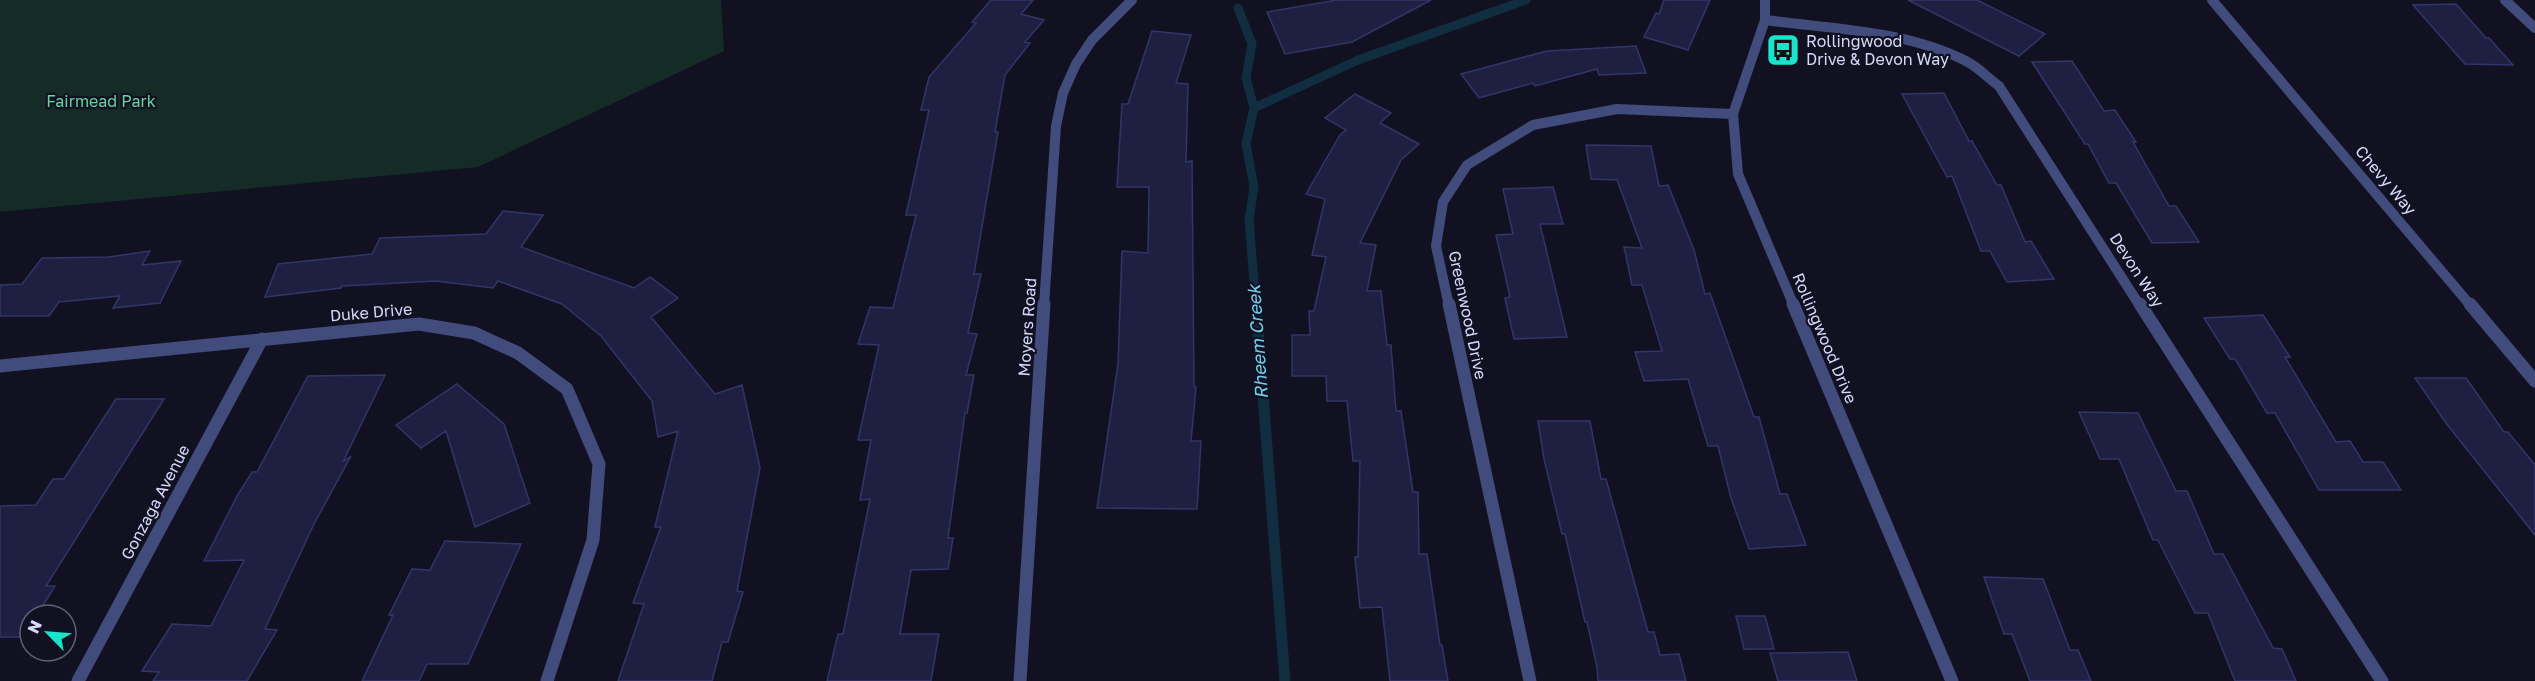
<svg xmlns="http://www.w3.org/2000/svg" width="2535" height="681" viewBox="0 0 2535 681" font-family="'Golos Text',sans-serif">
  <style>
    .green { fill: #142b26 }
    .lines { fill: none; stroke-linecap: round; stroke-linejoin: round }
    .stream-far1 { stroke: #112d40; stroke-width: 9 }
    .stream { stroke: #112d40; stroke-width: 11 }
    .building { fill: #1f1f41; stroke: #33356a; stroke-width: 1.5 }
    .minor-far1 { stroke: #414c7c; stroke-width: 10 }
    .minor { stroke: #414c7c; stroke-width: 13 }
    .tertiary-far1 { stroke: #414c7c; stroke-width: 10 }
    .tertiary { stroke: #414c7c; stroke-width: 13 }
    .labels { text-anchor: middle; stroke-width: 4.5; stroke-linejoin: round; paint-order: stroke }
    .poi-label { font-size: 16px; fill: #d6dafa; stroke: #112; text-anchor: start }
    .park-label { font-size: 16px; fill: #6ad2a2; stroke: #112 }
    .street-label { font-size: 16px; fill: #d6dafa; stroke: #112 }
    .water-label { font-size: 18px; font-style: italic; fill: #70d0ef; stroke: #112 }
  </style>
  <rect width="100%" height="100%" fill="#112"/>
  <!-- green -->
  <path class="green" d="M 0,0 L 721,0 L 724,51 L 478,167 L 0,212 Z"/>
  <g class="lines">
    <!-- stream-far1 -->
    <path class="stream-far1" d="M 1238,8 L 1252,44 L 1246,78 L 1254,108 L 1246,144 L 1254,187 L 1249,220 L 1256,306
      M 1254,108 L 1358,60 L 1526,0"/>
    <!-- stream -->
    <path class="stream" d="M 1256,304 L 1285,681"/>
  </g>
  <!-- building -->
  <path class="building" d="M 991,0 L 1033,0 L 1021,14 L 1044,20 L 1025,42 L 1030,43 L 1005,75 L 995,132 L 998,132 L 974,274 L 981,274 L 968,333 L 977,334 L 966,375 L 974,375 L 967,413 L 965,413 L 948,538 L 953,538 L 948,569 L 911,570 L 900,634 L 939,634 L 931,681 L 827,681 L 838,634 L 843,634 L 870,499 L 860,500 L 871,440 L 858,440 L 879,345 L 858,344 L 870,307 L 893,308 L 916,215 L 906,215 L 929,110 L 921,110 L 929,77 L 976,23 L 972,22 Z
    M 1337,0 L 1431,0 L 1352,42 L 1285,54 L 1267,12 Z
    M 1664,0 L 1710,0 L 1688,50 L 1644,37 L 1656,13 L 1659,14 Z
    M 1908,0 L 1977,0 L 2045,34 L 2019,56 Z
    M 2456,4 L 2486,38 L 2489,38 L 2513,65 L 2465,64 L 2413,5 Z
    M 1152,31 L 1191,35 L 1176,83 L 1188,84 L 1186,162 L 1192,161 L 1194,387 L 1196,387 L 1191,441 L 1201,441 L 1197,509 L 1097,508 L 1118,364 L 1122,251 L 1148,253 L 1149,187 L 1117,187 L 1122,104 L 1128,104 Z
    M 1636,46 L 1646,73 L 1599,75 L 1597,69 L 1535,86 L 1533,83 L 1479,98 L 1461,74 L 1547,51 Z
    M 2072,61 L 2104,111 L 2115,110 L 2136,142 L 2133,142 L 2169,206 L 2176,206 L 2199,242 L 2152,243 L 2116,183 L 2109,183 L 2088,144 L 2085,144 L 2032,62 Z
    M 1944,93 L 1969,141 L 1972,141 L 1997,185 L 2001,185 L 2025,242 L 2031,241 L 2054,279 L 2007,282 L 1990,251 L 1981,251 L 1952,176 L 1947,177 L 1902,94 Z
    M 1355,94 L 1391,113 L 1380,123 L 1419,144 L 1401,160 L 1360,243 L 1376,245 L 1367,291 L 1381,291 L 1387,345 L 1391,345 L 1396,411 L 1401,411 L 1413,492 L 1418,492 L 1419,554 L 1427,554 L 1440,645 L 1442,645 L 1448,681 L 1390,681 L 1382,607 L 1360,608 L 1355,557 L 1358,557 L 1360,461 L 1353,461 L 1347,401 L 1327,401 L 1326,376 L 1292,376 L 1292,335 L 1310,335 L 1309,311 L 1314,311 L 1326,257 L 1312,255 L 1325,199 L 1306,194 L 1340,135 L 1346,130 L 1325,118 Z
    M 1586,145 L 1651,146 L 1659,186 L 1668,185 L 1694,250 L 1705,294 L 1710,293 L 1754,417 L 1759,417 L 1780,494 L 1787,494 L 1806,545 L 1749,549 L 1731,498 L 1718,446 L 1708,446 L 1688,379 L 1644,381 L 1635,352 L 1662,351 L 1642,285 L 1632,285 L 1624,247 L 1642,248 L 1617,180 L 1591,179 Z
    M 1553,187 L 1563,224 L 1540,224 L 1567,337 L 1514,339 L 1505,298 L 1510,297 L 1496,235 L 1513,234 L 1503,189 Z
    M 503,211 L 543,215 L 521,247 L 634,288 L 650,277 L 678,298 L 651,317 L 715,394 L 742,385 L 760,468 L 737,591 L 743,592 L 728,642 L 722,642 L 712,681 L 618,681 L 644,604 L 633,603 L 661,527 L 655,527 L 678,431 L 658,437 L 652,401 L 601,336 L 562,304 L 498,281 L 493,288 L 436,281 L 342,286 L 341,288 L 265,297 L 278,264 L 372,254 L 380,238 L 486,234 Z
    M 150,251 L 142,265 L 181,261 L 160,303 L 113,308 L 120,296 L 59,302 L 49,316 L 0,316 L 0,285 L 22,284 L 42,258 L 109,257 Z
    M 2263,315 L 2290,357 L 2285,357 L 2336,442 L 2350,441 L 2363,462 L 2383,462 L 2401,490 L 2319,490 L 2275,413 L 2267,413 L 2235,359 L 2230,359 L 2204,318 Z
    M 385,375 L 343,462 L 351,456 L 314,524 L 265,629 L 277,630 L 247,681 L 153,681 L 159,672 L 142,671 L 172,624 L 211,626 L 244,560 L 204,561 L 237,496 L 252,472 L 257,472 L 308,376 Z
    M 2415,378 L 2466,378 L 2504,432 L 2508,432 L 2535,465 L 2535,535 L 2446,423 Z
    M 457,384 L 504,424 L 530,503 L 475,527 L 446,431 L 421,448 L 396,425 Z
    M 116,399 L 164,399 L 46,586 L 55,586 L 37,615 L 30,615 L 30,626 L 23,637 L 0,637 L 0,506 L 36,505 L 53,479 L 64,479 Z
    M 2079,412 L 2138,413 L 2176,491 L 2187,491 L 2214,554 L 2223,554 L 2273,648 L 2282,649 L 2296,681 L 2235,681 L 2208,613 L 2195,613 L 2158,540 L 2153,540 L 2119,459 L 2100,459 Z
    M 1538,421 L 1590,421 L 1601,479 L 1606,479 L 1648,632 L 1654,632 L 1660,655 L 1679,654 L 1686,681 L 1598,681 L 1597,667 L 1587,622 L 1585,622 L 1565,534 L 1562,534 L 1544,459 Z
    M 445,541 L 521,544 L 468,664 L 427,664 L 419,681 L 362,681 L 393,615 L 389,615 L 412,569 L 430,570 Z
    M 1984,577 L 2043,579 L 2070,650 L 2078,650 L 2091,681 L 2030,681 L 2012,634 L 2004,634 Z
    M 1736,616 L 1765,616 L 1774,649 L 1744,649 Z
    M 1848,652 L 1857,681 L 1778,681 L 1770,653 Z"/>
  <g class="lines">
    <!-- minor-far1 -->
    <path class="minor-far1" d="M 2212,0 L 2471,306
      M 2505,0 L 2535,28
      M 1765,20 C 1832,29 1905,30 1966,61 C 1978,67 1988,78 1999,86 L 2140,306
      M 1044,306 L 1056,126 L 1063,93 L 1076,64 L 1092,40 L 1132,0
      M 1449,306 L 1436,246 L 1443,202 L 1467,165 L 1533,125 L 1617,109 L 1733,114"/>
    <!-- minor -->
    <path class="minor" d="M 1449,304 L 1530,681
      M 2140,304 L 2382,681
      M 2470,304 L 2535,381
      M 0,366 L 419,324 L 474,333 L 518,353 L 567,389 L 599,464 L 593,540 L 547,681
      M 78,681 L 262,339
      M 1020,681 L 1044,304"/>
    <!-- tertiary-far1 -->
    <path class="tertiary-far1" d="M 1765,0 L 1765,20 L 1733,114 L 1738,174 L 1794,306"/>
    <!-- tertiary -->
    <path class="tertiary" d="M 1793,304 L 1952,681"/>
  </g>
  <!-- icons -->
  <defs>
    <g id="bus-square" transform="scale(1.725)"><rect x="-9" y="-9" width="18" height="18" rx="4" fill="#1ae3cb" stroke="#112"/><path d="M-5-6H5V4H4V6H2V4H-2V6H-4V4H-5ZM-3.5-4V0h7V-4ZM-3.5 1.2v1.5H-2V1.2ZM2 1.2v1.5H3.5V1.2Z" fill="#111"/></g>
  </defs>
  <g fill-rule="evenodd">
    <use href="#bus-square" x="1783" y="50"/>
  </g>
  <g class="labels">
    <!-- poi labels -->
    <g class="poi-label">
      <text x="1806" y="47">Rollingwood<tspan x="1806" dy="18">Drive &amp; Devon Way</tspan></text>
    </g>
    <!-- park labels -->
    <g class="park-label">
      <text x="101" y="107">Fairmead Park</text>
    </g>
    <!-- street labels -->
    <g class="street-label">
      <text transform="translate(2386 180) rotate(50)" y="6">Chevy Way</text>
      <text transform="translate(2137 270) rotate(57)" y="6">Devon Way</text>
      <text transform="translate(371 312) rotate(-5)" y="6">Duke Drive</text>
      <text transform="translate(1468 315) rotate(78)" y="6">Greenwood Drive</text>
      <text transform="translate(1027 327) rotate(-86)" y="6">Moyers Road</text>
      <text transform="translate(1825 338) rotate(67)" y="6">Rollingwood Drive</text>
      <text transform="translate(155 502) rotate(-62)" y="6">Gonzaga Avenue</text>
    </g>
    <!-- water labels -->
    <g class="water-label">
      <text transform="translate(1258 342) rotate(-94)" y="6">Rheem Creek</text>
    </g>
  </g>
  <!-- north arrow -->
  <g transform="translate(48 633) rotate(295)"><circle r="28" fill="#111122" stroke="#606178" stroke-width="1.5"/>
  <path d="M0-4.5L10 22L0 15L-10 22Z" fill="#1ae3cb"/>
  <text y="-9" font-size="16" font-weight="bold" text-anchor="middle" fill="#d6dafa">N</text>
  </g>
</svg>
